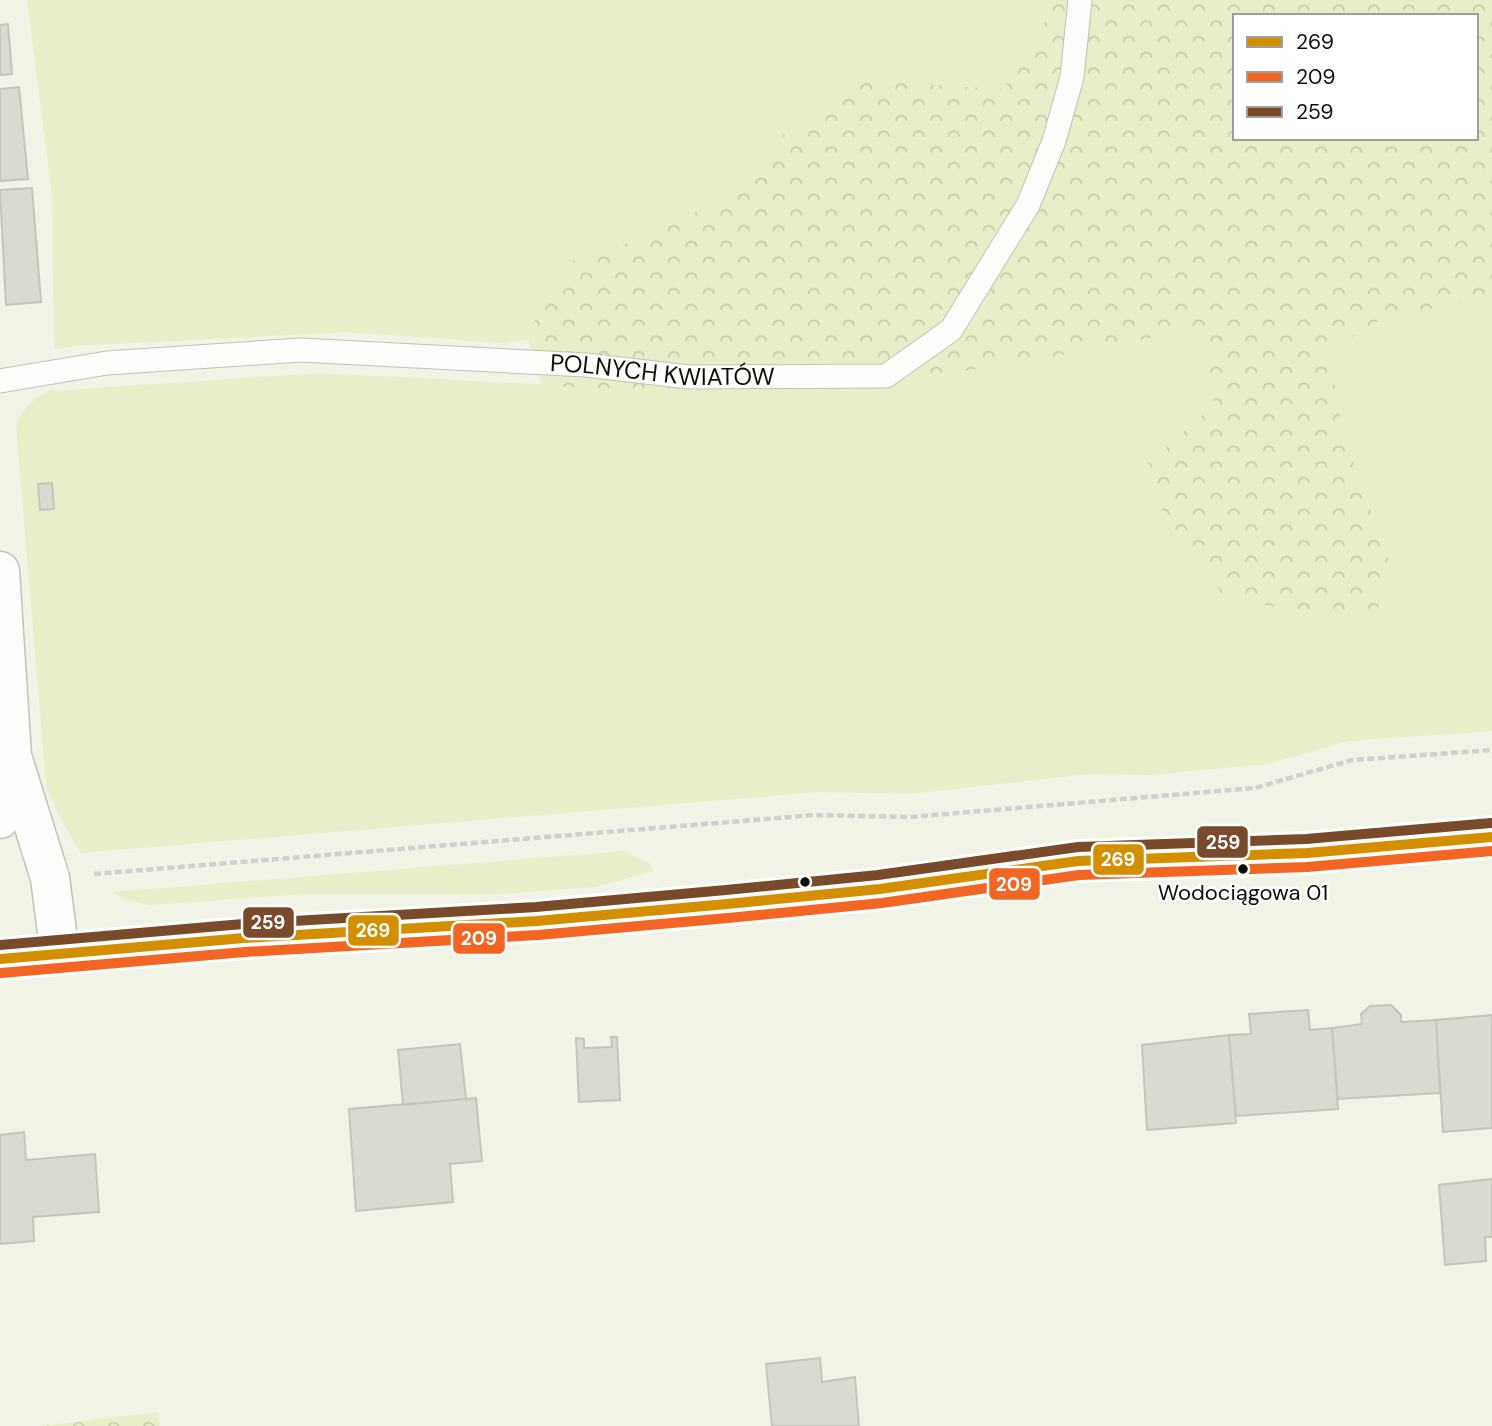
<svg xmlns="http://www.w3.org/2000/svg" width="1492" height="1426" viewBox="0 0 1492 1426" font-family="'DM Sans',sans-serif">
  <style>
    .grass { fill: #e7efc9 }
    .forest { fill: url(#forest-crowns); fill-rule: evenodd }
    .building { fill: #d9dbd1; stroke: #c4c6bc; stroke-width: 2 }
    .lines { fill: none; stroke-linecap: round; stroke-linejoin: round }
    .service-casing { stroke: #c1c3b9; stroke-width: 25 }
    .minor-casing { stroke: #c1c3b9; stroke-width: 41 }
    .secondary-casing { stroke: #c1c3b9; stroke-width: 41 }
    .path { stroke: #d0d1cd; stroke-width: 4.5; stroke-dasharray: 7 3.5; stroke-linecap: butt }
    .service { stroke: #fdfdfb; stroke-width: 23 }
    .minor { stroke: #fdfdfb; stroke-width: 38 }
    .secondary { stroke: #fdfdfb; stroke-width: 38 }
    .bus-1-casing { stroke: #fff; stroke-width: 16 }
    .bus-2-casing { stroke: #fff; stroke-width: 16 }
    .bus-3-casing { stroke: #fff; stroke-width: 16 }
    .bus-1 { stroke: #d48f01; stroke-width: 10 }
    .bus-2 { stroke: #f26522; stroke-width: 10 }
    .bus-3 { stroke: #7a4b2a; stroke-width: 10 }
    .bus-dot { fill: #0c0d06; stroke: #fff; stroke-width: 2.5 }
    .labels { text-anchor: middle; stroke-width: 5; stroke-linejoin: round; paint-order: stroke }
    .bus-label { font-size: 22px; fill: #0c0d06; stroke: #fff }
    .street-label { font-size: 24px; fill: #0c0d06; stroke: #fff }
    .line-badge { stroke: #fff; stroke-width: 2.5 }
    .badge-label { font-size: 19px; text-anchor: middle; font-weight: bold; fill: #fff }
  </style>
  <defs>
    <pattern id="forest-crowns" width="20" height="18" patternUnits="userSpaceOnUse" patternTransform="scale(1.75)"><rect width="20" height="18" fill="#e7efc9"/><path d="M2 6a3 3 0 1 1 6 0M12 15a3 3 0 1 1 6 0" fill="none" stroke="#c5ccab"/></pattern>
  </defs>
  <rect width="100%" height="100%" fill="#f0f3e6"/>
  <!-- grass -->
  <path class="grass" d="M 27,0 L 1047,0 L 1045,23 L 1003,89 L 868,81 L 788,129 L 736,191 L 644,239 L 577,258 L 543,295 L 528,340 L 502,343 L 347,332 L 74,346 L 54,350 L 52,196 Z
    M 1492,299 L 1492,731 L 1349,741 L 1268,764 L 1150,775 L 1090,774 L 909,794 L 818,792 L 81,853 L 61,820 L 46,785 L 16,427 C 22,408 31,401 48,391 L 319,373 L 654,390 L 875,383 L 1019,363 L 1203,328 L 1214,405 L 1144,468 L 1388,559 L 1342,429 L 1329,351 L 1389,315 Z
    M 624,851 L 651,864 L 653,871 L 596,887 L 496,894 L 305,894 L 150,905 L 123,899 L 113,892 Z"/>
  <!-- forest -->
  <path class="forest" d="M 1047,0 L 1492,0 L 1492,299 L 1389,315 L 1329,351 L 1342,429 L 1388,559 L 1378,610 L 1327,619 L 1223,595 L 1163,513 L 1143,468 L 1214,405 L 1203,328 L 1019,363 L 875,383 L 654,390 L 542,386 L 528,340 L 543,295 L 577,257 L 644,239 L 736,191 L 788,129 L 868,81 L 1003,89 L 1045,23 ZM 1235,16 L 1476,16 L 1476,138 L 1235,138 Z
    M 158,1412 L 160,1426 L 41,1426 Z"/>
  <!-- building -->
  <path class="building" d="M 8,24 L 12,74 L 0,75 L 0,25 Z
    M 19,87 L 28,179 L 0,181 L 0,89 Z
    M 32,188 L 41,302 L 6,305 L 0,190 Z
    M 52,483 L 54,509 L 40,510 L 38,484 Z
    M 1391,1005 L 1401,1015 L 1401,1022 L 1436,1020 L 1440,1093 L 1338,1099 L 1332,1028 L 1362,1024 L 1361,1014 L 1370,1006 Z
    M 1308,1010 L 1310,1030 L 1332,1028 L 1338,1109 L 1236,1116 L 1229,1035 L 1251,1034 L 1249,1014 Z
    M 1492,1015 L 1492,1128 L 1443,1132 L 1436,1020 Z
    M 1229,1035 L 1236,1123 L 1147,1130 L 1142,1045 Z
    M 611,1037 L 617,1037 L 620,1100 L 579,1102 L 576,1038 L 584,1039 L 584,1048 L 612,1047 Z
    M 460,1044 L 466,1099 L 403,1105 L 398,1050 Z
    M 476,1098 L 482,1161 L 450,1164 L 453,1202 L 356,1211 L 349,1109 Z
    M 24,1132 L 26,1160 L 95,1154 L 99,1212 L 33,1217 L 34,1241 L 0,1244 L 0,1135 Z
    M 1492,1179 L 1492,1237 L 1485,1237 L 1486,1261 L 1445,1265 L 1439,1185 Z
    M 820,1358 L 822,1382 L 855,1377 L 859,1426 L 772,1426 L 766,1364 Z"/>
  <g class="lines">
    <!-- service casing -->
    <g class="service-casing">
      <g id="service">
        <path id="s1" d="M 0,381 L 107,363 L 301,350 L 586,365 L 689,377 L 886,376 L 951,330 L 1028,205 L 1054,141 L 1072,77 L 1080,0"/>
      </g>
    </g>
    <!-- minor casing -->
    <g class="minor-casing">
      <path id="minor" d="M 0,571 L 12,756 L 50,878 L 60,955
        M 0,819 L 11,761"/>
    </g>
    <!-- secondary casing -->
    <g class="secondary-casing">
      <path id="secondary" d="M 0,959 L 244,938 L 537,921 L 727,904 L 880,889 L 1078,861 L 1307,853 L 1492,837"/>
    </g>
    <!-- path -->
    <path class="path" d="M 94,874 L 815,815 L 910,817 L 1255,788 L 1352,760 L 1492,750"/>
    <!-- service -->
    <use href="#service" class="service"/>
    <!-- minor -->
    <use href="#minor" class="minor"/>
    <!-- secondary -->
    <use href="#secondary" class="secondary"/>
    <!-- bus-1 casing -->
    <g class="bus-1-casing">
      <path id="bus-1" d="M 0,959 L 244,938 L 537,921 L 727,904 L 880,889 L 1078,861 L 1307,853 L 1492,837"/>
    </g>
    <!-- bus-2 casing -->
    <g class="bus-2-casing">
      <path id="bus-2" d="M 1,973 L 245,952 L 538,935 L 728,918 L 882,903 L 1079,875 L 1307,867 L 1492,851"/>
    </g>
    <!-- bus-3 casing -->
    <g class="bus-3-casing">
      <path id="bus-3" d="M 0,945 L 243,924 L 536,907 L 726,890 L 878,875 L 1078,847 L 1306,839 L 1491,823"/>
    </g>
    <!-- bus-1 -->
    <use href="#bus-1" class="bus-1"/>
    <!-- bus-2 -->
    <use href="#bus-2" class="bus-2"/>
    <!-- bus-3 -->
    <use href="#bus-3" class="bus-3"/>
  </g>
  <!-- markers -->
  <g class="bus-dot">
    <circle cx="1243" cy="869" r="6"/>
    <circle cx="805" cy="882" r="6"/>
  </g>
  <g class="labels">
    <!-- bus labels -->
    <g class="bus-label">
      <text x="1243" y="900">Wodociągowa 01</text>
    </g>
    <!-- street labels -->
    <g class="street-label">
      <text dy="8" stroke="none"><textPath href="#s1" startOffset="665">POLNYCH KWIATÓW</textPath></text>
    </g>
  </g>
  <g class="line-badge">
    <rect x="1196" y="825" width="53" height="34" rx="7" fill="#7a4b2a"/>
    <rect x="1092" y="843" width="53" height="33" rx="7" fill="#d48f01"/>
    <rect x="988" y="867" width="53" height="34" rx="7" fill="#f26522"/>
    <rect x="242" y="906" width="53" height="33" rx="7" fill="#7a4b2a"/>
    <rect x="347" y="914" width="53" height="33" rx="7" fill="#d48f01"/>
    <rect x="452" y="922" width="54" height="33" rx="7" fill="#f26522"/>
  </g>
  <g class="badge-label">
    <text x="1223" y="849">259</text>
    <text x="1118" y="866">269</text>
    <text x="1014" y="891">209</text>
    <text x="268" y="929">259</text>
    <text x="373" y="937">269</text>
    <text x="479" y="945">209</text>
  </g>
  <!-- legend -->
  <rect x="1233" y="14" width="245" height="126" fill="#ffffff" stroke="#9e9e9b" stroke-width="2"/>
  <rect x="1247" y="37" width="35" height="10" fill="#d48f01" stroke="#9e9e9b" stroke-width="2"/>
  <text x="1296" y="49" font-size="21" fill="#0c0d06">269</text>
  <rect x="1247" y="72" width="35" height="10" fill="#f26522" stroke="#9e9e9b" stroke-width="2"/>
  <text x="1296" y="84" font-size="21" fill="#0c0d06">209</text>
  <rect x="1247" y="107" width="35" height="10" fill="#7a4b2a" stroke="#9e9e9b" stroke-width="2"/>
  <text x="1296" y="119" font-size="21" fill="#0c0d06">259</text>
</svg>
